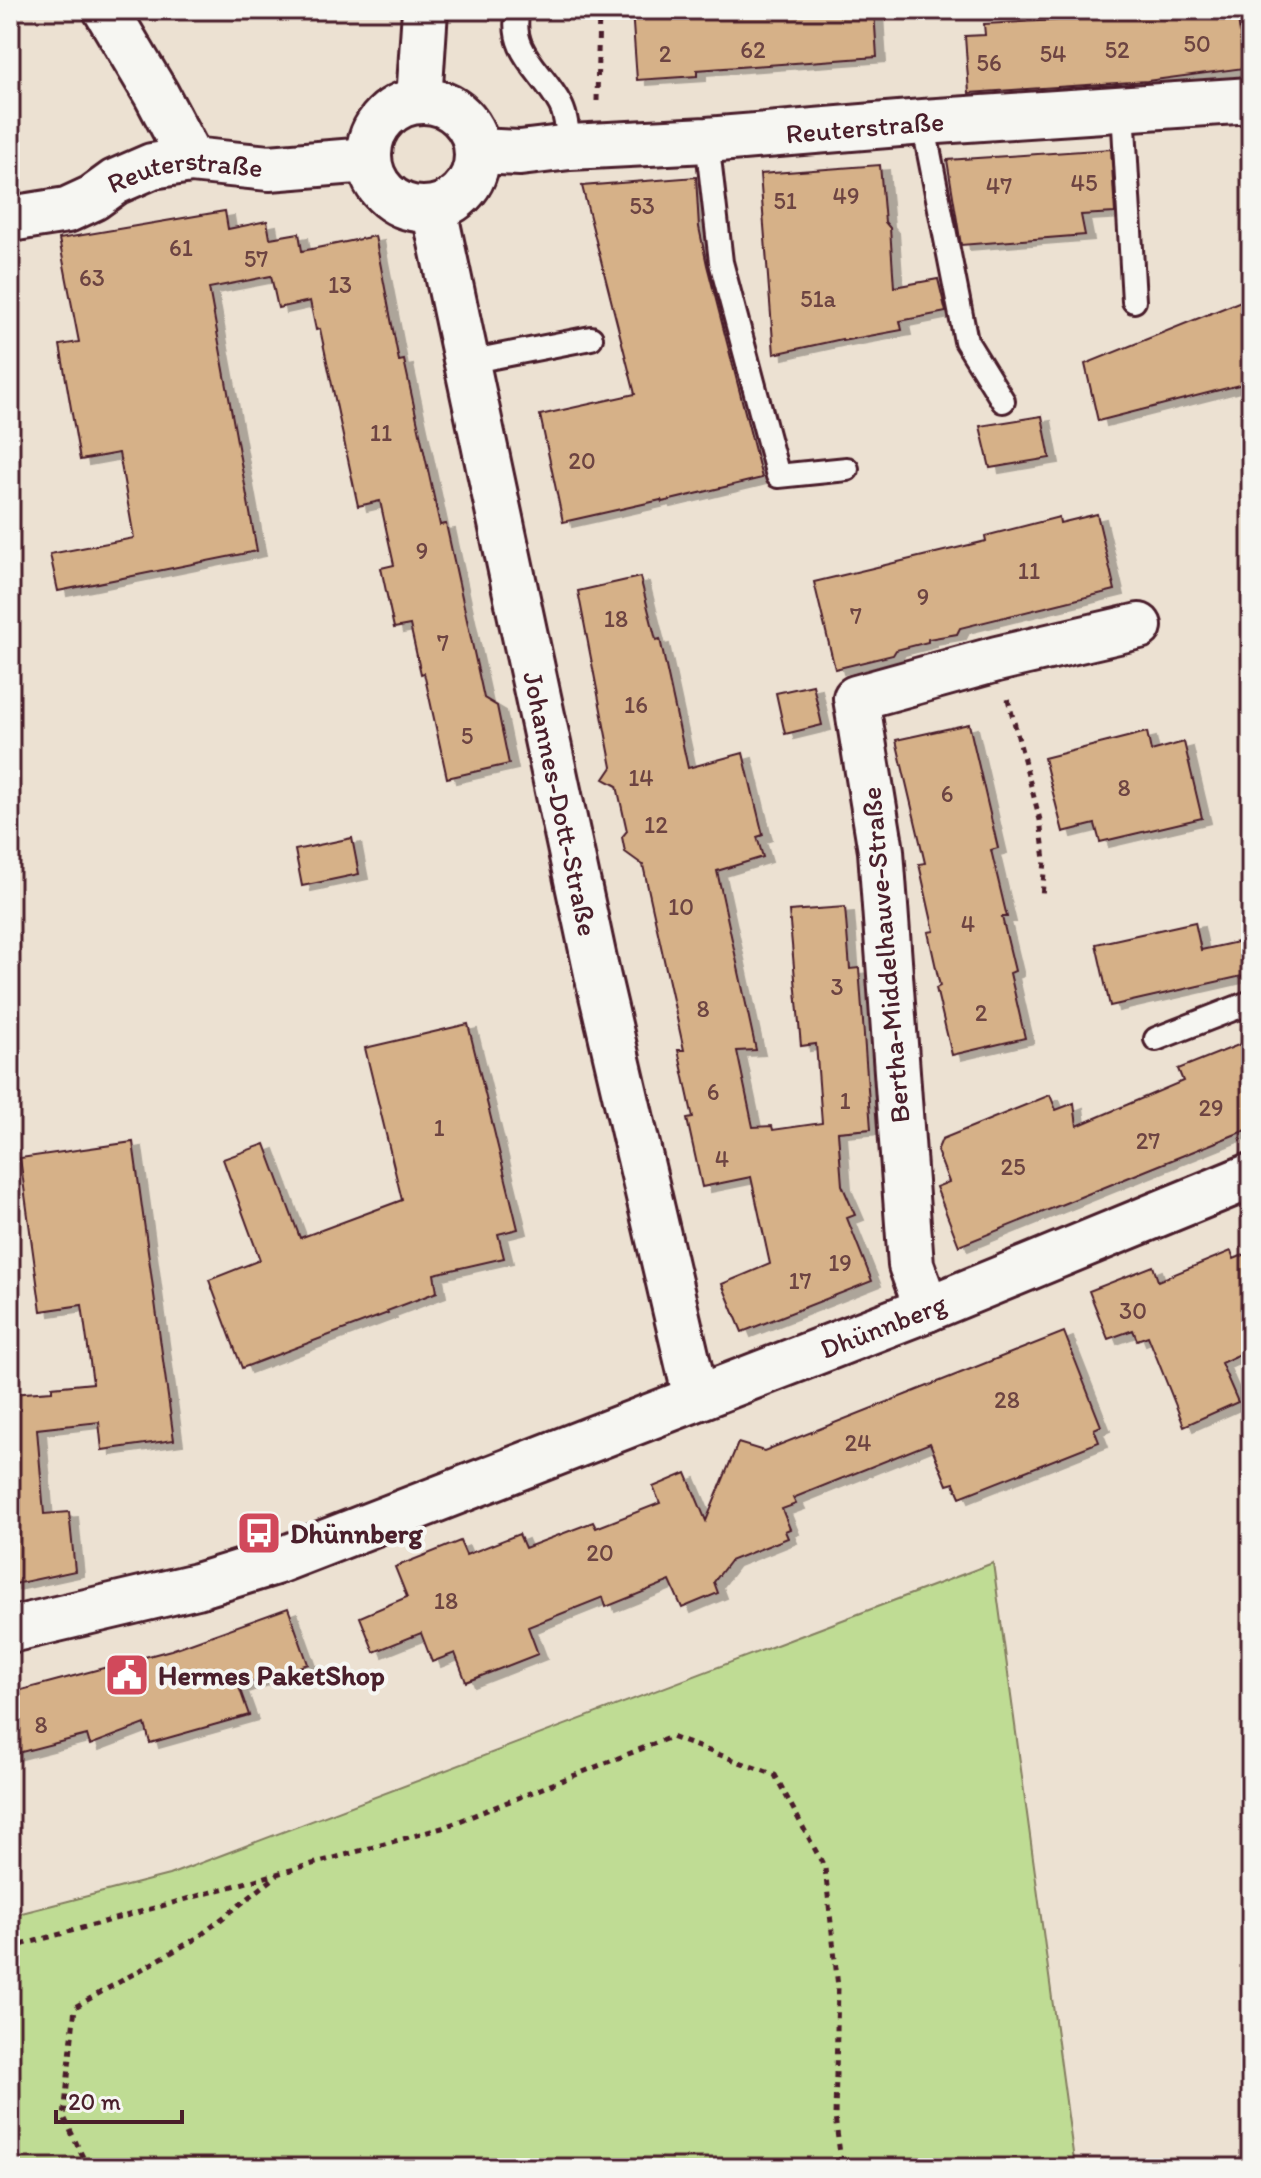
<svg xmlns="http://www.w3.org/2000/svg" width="1261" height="2178" viewBox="0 0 1261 2178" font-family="Itim,sans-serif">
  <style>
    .green { fill: #bfdc94; stroke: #847e60; stroke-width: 2 }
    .building { fill: #d6b188; stroke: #4a1f2b; stroke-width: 2; filter: url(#shadow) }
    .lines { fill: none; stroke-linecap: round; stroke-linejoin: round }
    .lane-casing { stroke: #4a1f2b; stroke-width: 28 }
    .street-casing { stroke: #4a1f2b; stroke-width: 50 }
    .secondary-casing { stroke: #4a1f2b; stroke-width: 50 }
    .path { stroke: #4a1f2b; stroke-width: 5; stroke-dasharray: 6 6; stroke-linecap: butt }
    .lane { stroke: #f6f6f2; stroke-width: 22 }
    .street { stroke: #f6f6f2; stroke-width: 44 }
    .secondary { stroke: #f6f6f2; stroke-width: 44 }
    .labels { text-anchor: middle; stroke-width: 8; stroke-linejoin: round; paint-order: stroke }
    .number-label { font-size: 24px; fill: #6d4442 }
    .street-label { font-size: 28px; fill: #4a1f2b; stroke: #f6f6f2 }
    .poi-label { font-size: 28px; font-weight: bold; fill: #4a1f2b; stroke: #f6f6f2; text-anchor: start }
  </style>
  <defs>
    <filter id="shadow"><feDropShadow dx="9" dy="5" stdDeviation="0" flood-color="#0004"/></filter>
  </defs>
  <rect width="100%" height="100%" fill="#ece1d2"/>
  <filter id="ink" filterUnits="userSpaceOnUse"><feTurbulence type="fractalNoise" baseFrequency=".0125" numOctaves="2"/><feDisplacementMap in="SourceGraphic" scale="16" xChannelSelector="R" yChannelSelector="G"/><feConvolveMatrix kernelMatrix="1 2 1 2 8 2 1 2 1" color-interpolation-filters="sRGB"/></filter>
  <g filter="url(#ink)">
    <!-- green -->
    <path class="green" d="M 993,1563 L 1075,2168 L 10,2168 L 10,1916 L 169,1875 Z"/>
    <!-- building -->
    <path class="building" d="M 632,10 L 692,10 L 693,18 L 762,15 L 762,10 L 874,10 L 877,57 L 697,70 L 697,76 L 637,80 Z
      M 1075,10 L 1237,10 L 1244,68 L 1147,81 L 969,93 L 965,36 L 985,35 L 984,24 L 1076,19 Z
      M 1111,149 L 1115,213 L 1081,215 L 1085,235 L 961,245 L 947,160 Z
      M 880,165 L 885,222 L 890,228 L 894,287 L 938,279 L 946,312 L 900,321 L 902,330 L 842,341 L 842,339 L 774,354 L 760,174 Z
      M 696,177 L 699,227 L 707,265 L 762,478 L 662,502 L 661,500 L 563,522 L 540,415 L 635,394 L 582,186 Z
      M 225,211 L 228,229 L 267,221 L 270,238 L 299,233 L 302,251 L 375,236 L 399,361 L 404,360 L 440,525 L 446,524 L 484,698 L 497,706 L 509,764 L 447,778 L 424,673 L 421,674 L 410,625 L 394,628 L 381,568 L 394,565 L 380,501 L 358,506 L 320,329 L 316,330 L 310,301 L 278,308 L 271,276 L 209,288 L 257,551 L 58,591 L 50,554 L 134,538 L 119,453 L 80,460 L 60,345 L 79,342 L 59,239 Z
      M 1251,297 L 1251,382 L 1098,421 L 1085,364 Z
      M 1042,416 L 1050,458 L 990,468 L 980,426 Z
      M 1097,514 L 1115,590 L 960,628 L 957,634 L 928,639 L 928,642 L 896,650 L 893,655 L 835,669 L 814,582 L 986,541 L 985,536 L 1059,517 L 1060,523 Z
      M 640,577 L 656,640 L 660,639 L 688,768 L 743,753 L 763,835 L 757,837 L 763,857 L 717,871 L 756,1050 L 737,1051 L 753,1127 L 772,1126 L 773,1130 L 822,1123 L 816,1044 L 801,1046 L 789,911 L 845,907 L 850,969 L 859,968 L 871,1129 L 838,1132 L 842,1185 L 855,1215 L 847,1218 L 872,1281 L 742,1332 L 722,1284 L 770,1264 L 751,1177 L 702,1187 L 687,1119 L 693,1118 L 678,1050 L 684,1050 L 643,865 L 625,852 L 622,837 L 627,831 L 617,786 L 604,779 L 612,767 L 578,591 Z
      M 813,685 L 822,725 L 785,734 L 776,693 Z
      M 969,724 L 998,848 L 991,850 L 1007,917 L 1002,917 L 1015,971 L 1010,973 L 1025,1038 L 952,1055 L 936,988 L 940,986 L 928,932 L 934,931 L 919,864 L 925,863 L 896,740 Z
      M 1147,732 L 1151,751 L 1184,742 L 1202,818 L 1100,842 L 1095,824 L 1063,832 L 1044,758 Z
      M 352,838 L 359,874 L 302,886 L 295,850 Z
      M 1195,922 L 1201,950 L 1251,939 L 1251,974 L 1110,1006 L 1096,944 Z
      M 468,1024 L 518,1229 L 498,1234 L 504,1258 L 434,1274 L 437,1292 L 387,1311 L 388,1313 L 242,1368 L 209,1280 L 260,1260 L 223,1159 L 265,1144 L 300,1238 L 402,1200 L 365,1048 Z
      M 1251,1040 L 1251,1128 L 959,1246 L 936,1187 L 949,1182 L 937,1151 L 942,1139 L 1050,1095 L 1056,1110 L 1074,1103 L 1077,1126 L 1183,1081 L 1178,1069 Z
      M 133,1142 L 174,1440 L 102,1450 L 99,1422 L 37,1429 L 44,1514 L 69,1512 L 75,1571 L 10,1585 L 10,1394 L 52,1391 L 52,1387 L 93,1383 L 82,1305 L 41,1311 L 20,1158 Z
      M 1231,1251 L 1234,1259 L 1251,1252 L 1251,1349 L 1221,1363 L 1238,1402 L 1184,1426 L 1148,1336 L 1137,1340 L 1133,1330 L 1108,1339 L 1089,1291 L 1153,1266 L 1158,1281 Z
      M 1064,1332 L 1101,1426 L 1094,1429 L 1099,1442 L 960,1497 L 954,1483 L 947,1485 L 930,1443 L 793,1498 L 796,1504 L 782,1509 L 790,1529 L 785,1531 L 788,1538 L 730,1561 L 714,1582 L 718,1593 L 682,1608 L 670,1581 L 606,1607 L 603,1597 L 528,1627 L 538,1654 L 466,1682 L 455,1653 L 432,1662 L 421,1633 L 374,1652 L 360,1617 L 407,1597 L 395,1567 L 460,1541 L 466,1555 L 519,1534 L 525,1548 L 593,1522 L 596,1528 L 660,1503 L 653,1487 L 686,1473 L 706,1521 L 738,1443 L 764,1451 Z
      M 288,1608 L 308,1664 L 239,1687 L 249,1715 L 150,1743 L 145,1724 L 90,1745 L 87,1735 L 10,1755 L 10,1693 L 171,1650 Z"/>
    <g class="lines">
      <!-- lane casing -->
      <g class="lane-casing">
        <path id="lane" d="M 518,10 C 508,52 542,70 560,104 C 567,116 567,133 570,147
          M 1123,109 L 1134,301
          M 923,122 L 966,341 L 1003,401
          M 707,140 L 721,262 L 778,476 L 847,469
          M 468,362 L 591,338
          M 1156,1039 L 1251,1002"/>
      </g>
      <!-- street casing -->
      <g class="street-casing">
        <g id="street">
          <path d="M 106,10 L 156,94 L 191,160"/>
          <circle cx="423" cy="155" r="54"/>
          <path d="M 419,101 L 425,10"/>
          <path id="s1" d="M 478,151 L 520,153 L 570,147 L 707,140 L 923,122 L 1251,100"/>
          <path id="s2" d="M 434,209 L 598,978 L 696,1398"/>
          <path id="s3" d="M 10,219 L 67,210 L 93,198 L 115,182 L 152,166 L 191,160 L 269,168 L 368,160"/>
          <path d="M 927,1309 L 911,1265 L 881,851 L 856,698 L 997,659 L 1139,626"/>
        </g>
      </g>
      <!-- secondary casing -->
      <g class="secondary-casing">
        <g id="secondary">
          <path id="s4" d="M 10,1630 L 197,1586 L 275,1562 L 927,1309 L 1251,1176"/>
        </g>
      </g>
      <!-- path -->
      <path class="path" d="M 597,101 L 599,10
        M 1008,699 L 1040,820 L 1045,860 L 1042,897
        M 10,1948 L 442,1828 L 671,1737 L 775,1775 L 825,1868 L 838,1987 L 835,2117 L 842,2168
        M 88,2168 L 64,2117 L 75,2007 L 197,1938 L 278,1875"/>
      <!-- lane -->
      <use href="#lane" class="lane"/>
      <!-- street -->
      <use href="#street" class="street"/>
      <!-- secondary -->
      <use href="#secondary" class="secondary"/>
    </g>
  </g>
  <!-- icons -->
  <defs>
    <g id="bus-square" transform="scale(2.3)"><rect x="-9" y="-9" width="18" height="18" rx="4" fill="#d1495b" stroke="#f6f6f2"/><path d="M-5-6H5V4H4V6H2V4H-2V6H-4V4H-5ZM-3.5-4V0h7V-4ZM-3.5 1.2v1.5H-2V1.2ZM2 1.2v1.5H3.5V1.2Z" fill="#fff"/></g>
    <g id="civic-square" transform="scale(2.3)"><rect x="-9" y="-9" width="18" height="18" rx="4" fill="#d1495b" stroke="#f6f6f2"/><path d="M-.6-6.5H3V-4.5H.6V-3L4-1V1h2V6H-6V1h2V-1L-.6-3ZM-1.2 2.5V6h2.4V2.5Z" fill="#fff"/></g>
  </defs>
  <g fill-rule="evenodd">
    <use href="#bus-square" x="259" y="1533"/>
    <use href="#civic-square" x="127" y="1675"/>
  </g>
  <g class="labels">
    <!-- number labels -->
    <g class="number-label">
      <text x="1197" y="52">50</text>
      <text x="753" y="58">62</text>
      <text x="1117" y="58">52</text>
      <text x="665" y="62">2</text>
      <text x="1053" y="62">54</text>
      <text x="989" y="71">56</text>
      <text x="1084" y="191">45</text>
      <text x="999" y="194">47</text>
      <text x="846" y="204">49</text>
      <text x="785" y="209">51</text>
      <text x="642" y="214">53</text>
      <text x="181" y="256">61</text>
      <text x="256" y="267">57</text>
      <text x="92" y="286">63</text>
      <text x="340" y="293">13</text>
      <text x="818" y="307">51a</text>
      <text x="381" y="441">11</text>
      <text x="582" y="469">20</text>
      <text x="422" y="559">9</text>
      <text x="1029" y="579">11</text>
      <text x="923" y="605">9</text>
      <text x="856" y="624">7</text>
      <text x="616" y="627">18</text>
      <text x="443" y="651">7</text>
      <text x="636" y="713">16</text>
      <text x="467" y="744">5</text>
      <text x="641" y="786">14</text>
      <text x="1124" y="796">8</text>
      <text x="947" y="802">6</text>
      <text x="656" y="833">12</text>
      <text x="681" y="915">10</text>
      <text x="968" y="932">4</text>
      <text x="837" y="995">3</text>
      <text x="703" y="1017">8</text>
      <text x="981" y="1021">2</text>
      <text x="713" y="1100">6</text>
      <text x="845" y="1109">1</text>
      <text x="1211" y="1116">29</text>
      <text x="439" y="1136">1</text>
      <text x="1148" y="1149">27</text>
      <text x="722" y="1167">4</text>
      <text x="1013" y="1175">25</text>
      <text x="840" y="1271">19</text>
      <text x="800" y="1289">17</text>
      <text x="1133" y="1319">30</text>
      <text x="1007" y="1408">28</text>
      <text x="858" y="1451">24</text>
      <text x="600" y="1561">20</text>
      <text x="446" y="1609">18</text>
      <text x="41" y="1733">8</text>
    </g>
    <!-- street labels -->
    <g class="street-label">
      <text dy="10" stroke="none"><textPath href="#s1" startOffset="388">Reuterstraße</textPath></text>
      <text dy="10" stroke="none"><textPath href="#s3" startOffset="186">Reuterstraße</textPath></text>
      <text dy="10" stroke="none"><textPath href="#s2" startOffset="608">Johannes-Dott-Straße</textPath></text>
      <text transform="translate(885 955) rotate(-95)" y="10">Bertha-Middelhauve-Straße</text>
      <text dy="10" stroke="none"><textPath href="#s4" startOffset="926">Dhünnberg</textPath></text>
    </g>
    <!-- poi labels -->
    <g class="poi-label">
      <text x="290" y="1543">Dhünnberg</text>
      <text x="158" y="1685">Hermes PaketShop</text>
    </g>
  </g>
  <!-- margin -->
  <rect width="1261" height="2178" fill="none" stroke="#f6f6f2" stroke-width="40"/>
  <rect x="20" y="20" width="1221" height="2138" fill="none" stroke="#4a1f2b" stroke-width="3" filter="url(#ink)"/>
  <!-- scale -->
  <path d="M56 2110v12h126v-12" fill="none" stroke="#4a1f2b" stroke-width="4"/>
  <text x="68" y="2110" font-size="24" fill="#4a1f2b" stroke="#f6f6f2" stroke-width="6" paint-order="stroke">20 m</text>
</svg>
